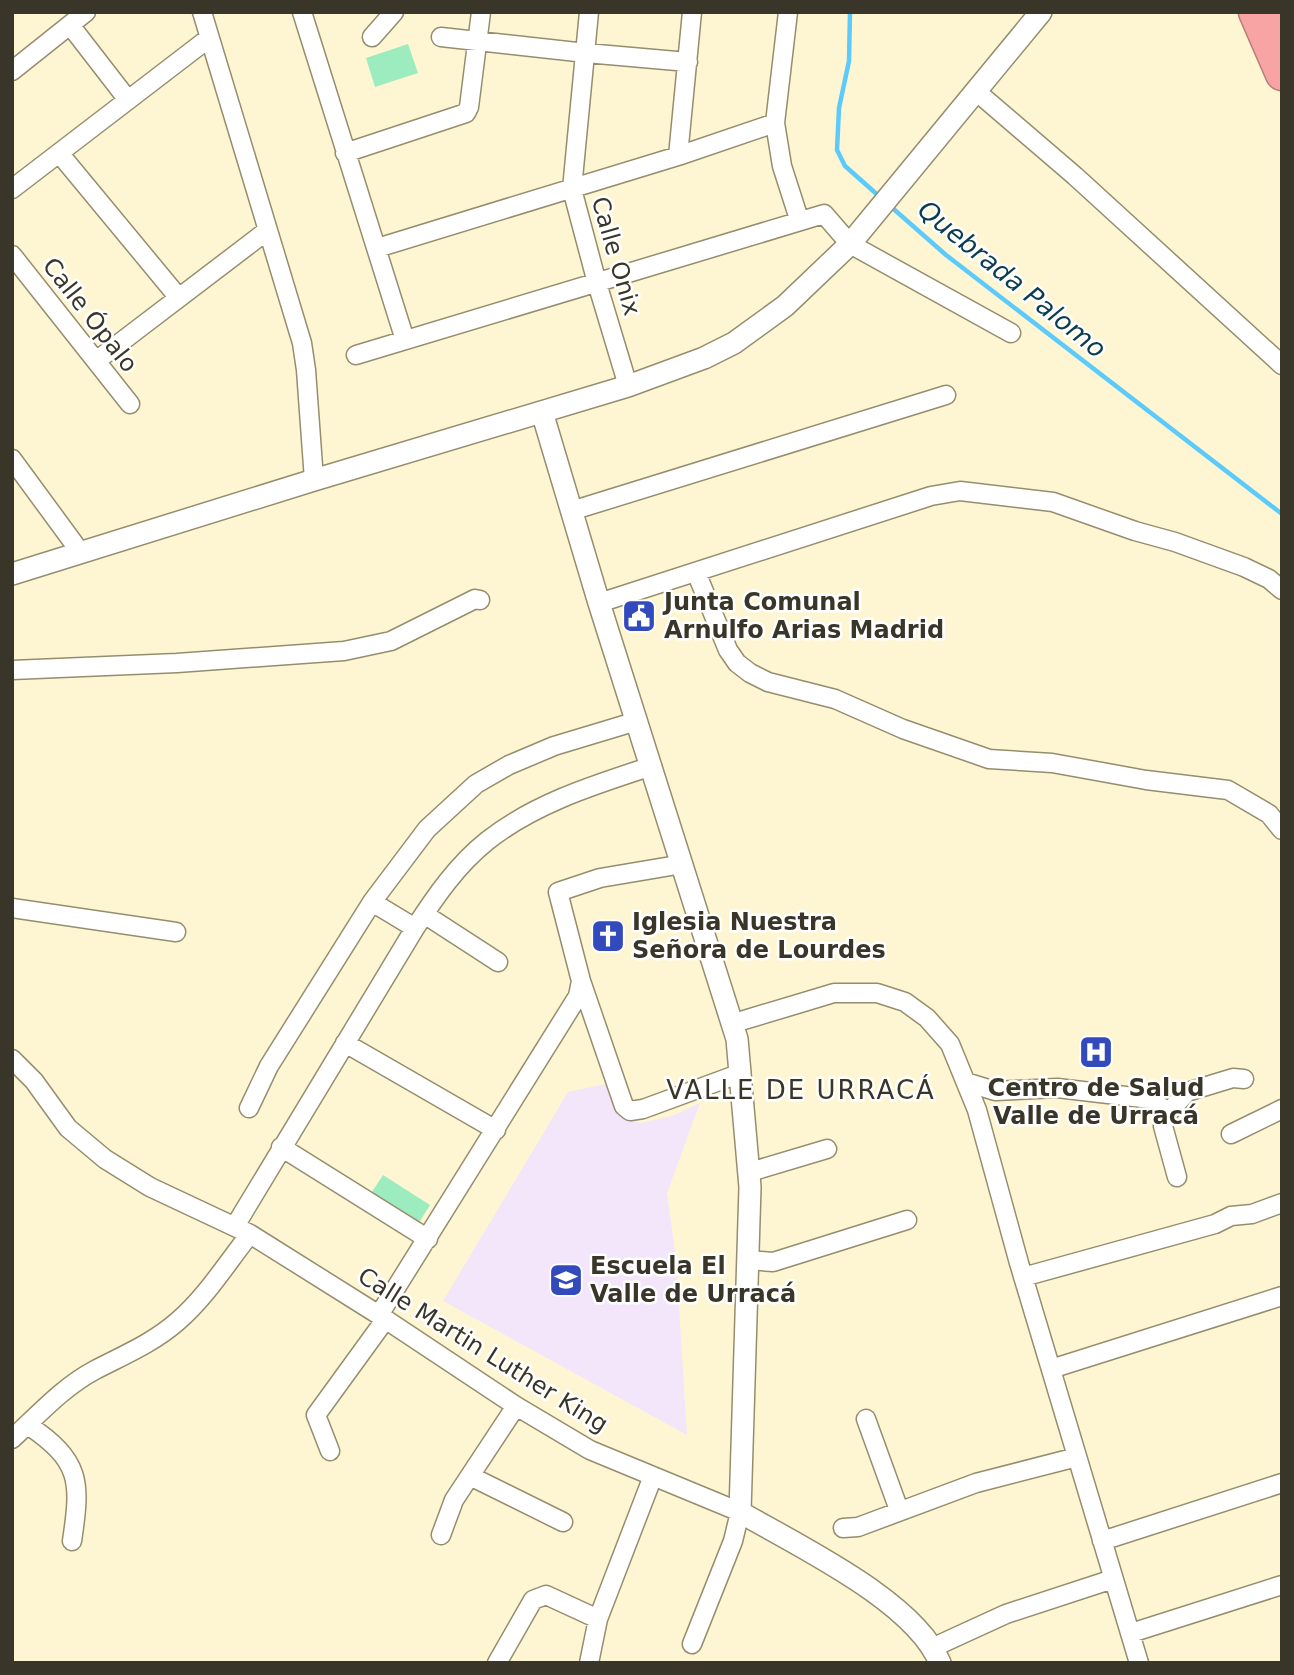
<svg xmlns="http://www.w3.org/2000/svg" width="1294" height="1675" viewBox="0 0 1294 1675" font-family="'DejaVu Sans',sans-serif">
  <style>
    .education { fill: #f3e6fa }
    .green { fill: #9cecc0 }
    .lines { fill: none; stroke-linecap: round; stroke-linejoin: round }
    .stream { stroke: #5ccbfb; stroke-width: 4.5 }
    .minor-casing { stroke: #958d6d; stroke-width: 21 }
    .tertiary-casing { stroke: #958d6d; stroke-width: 24 }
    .motorway-casing { stroke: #b57d79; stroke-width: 35 }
    .minor { stroke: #fff; stroke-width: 18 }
    .tertiary { stroke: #fff; stroke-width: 21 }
    .motorway { stroke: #f8a4a4; stroke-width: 32 }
    .labels { text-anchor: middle; stroke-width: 5; stroke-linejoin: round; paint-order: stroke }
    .street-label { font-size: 24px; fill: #393528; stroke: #fff }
    .poi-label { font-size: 24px; font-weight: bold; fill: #393528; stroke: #fff; text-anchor: start }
    .water-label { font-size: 26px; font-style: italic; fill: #093c4f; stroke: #fff }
    .neighbourhood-label { font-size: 26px; letter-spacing: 2px; fill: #393528; stroke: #fff }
  </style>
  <rect width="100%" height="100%" fill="#fef6d3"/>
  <!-- education -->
  <path class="education" d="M 611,1083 L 629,1119 L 640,1123 L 672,1116 L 700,1103 L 667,1193 L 676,1259 L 687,1435 L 443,1301 L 568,1092 Z"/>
  <!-- green -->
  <path class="green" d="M 408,44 L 418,73 L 375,87 L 366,58 Z
    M 383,1175 L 430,1205 L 415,1229 L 368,1198 Z"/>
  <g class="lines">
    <!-- stream -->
    <path class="stream" d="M 850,12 L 849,61 L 839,108 L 837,150 L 845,166 L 880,197
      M 889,205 L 946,255 L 1282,514"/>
    <!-- minor casing -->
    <g class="minor-casing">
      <path id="minor" d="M 202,12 L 302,343 L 306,370 L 314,480
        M 302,12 L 405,340
        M 589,12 L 572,189 L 597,283 L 628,386
        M 788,12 L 775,123 L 782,166 L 799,219
        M 70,25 L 128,100
        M 372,37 L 394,12
        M 441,37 L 586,53 L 688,62
        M 12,71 L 86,12
        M 977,92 L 1075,176 L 1282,365
        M 59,153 L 179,298
        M 345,153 L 466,113 L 469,107 L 481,12
        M 678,156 L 692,12
        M 12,189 L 209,38
        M 377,248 L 678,156 L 775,123
        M 12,255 L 130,404
        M 356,355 L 824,214 L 850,244 L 1011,333
        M 96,361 L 268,230
        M 12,459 L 81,553
        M 571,511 L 946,395
        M 696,572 L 728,650 L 737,663 L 750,673 L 768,682 L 835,699 L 903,729 L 989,759 L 1052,763 L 1146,780 L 1228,790 L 1269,814 L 1282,830
        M 599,603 L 931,496 L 960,491 L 1053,502 L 1135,531 L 1175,542 L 1244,567 L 1269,579 L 1282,590
        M 12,670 L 177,663 L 344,651 L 391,641 L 475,599 L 480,600
        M 683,864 L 600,878 L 558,892 L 581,981 L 624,1106 L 630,1111 L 643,1109 L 741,1073
        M 372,902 L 415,928
        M 12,908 L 176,932
        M 424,914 L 498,962
        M 734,1023 L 834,993 L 877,993 L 905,1002 L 927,1018 L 950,1044 L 977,1110 L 1019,1263 L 1139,1663
        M 345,1043 L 496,1130
        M 12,1059 L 34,1081 L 68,1128 L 105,1159 L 150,1187 L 250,1234 L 379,1315 L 516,1406 L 590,1450 L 740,1512 L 733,1541 L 692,1644
        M 966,1082 L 995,1091 L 1057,1088 L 1151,1099 L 1168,1113 L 1163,1126 L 1177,1177
        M 249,1108 L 269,1066 L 372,902 L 427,829 L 476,784 L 509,765 L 554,746 L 637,721
        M 1168,1113 L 1187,1092 L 1233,1078 L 1244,1079
        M 1231,1134 L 1282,1109
        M 281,1147 L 428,1239
        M 750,1172 L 827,1149
        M 235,1226 L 415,928 C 435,897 457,865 487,841 C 535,803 594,785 652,766
        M 748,1260 L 773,1262 L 907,1220
        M 1023,1277 L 1215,1224 L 1231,1216 L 1252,1214 L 1282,1203
        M 379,1315 L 578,996 L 581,981
        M 1051,1369 L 1282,1296
        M 866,1419 L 899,1510
        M 28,1425 C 81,1461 81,1481 72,1541
        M 12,1439 C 38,1415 63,1387 95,1370 C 124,1355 153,1343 178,1321 C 206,1297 227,1263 250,1234
        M 330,1451 L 316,1415 L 385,1320
        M 470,1476 L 563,1522
        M 843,1528 L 858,1527 L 976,1483 L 1077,1457
        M 441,1535 L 454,1500 L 516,1406
        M 1102,1541 L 1282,1483
        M 1131,1633 L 1282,1585
        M 934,1647 L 1006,1614 L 1113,1579
        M 497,1663 L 533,1600 L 546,1595 L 598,1619
        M 589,1663 L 598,1619 L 653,1476"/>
    </g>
    <!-- tertiary casing -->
    <g class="tertiary-casing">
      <path id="tertiary" d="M 542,412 L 599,603 L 737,1039 L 750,1187 L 740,1512 C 798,1546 915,1601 940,1663
        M 12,574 L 314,480 L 628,386 L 704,358 L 734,343 L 785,306 L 850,244 L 1041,12"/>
    </g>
    <!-- motorway casing -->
    <g class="motorway-casing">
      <path id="motorway" d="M 1255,12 L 1282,74
        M 1279,12 L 1282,18"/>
    </g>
    <!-- minor -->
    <use href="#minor" class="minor"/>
    <!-- tertiary -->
    <use href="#tertiary" class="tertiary"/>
    <!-- motorway -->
    <use href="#motorway" class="motorway"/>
  </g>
  <!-- icons -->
  <defs>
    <g id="civic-square" transform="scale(1.75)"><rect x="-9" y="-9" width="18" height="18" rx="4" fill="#324abb" stroke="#fff"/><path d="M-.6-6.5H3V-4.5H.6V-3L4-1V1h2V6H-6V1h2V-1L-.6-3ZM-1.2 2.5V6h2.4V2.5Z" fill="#fff"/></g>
    <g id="church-square" transform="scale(1.75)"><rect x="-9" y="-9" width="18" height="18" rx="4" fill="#324abb" stroke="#fff"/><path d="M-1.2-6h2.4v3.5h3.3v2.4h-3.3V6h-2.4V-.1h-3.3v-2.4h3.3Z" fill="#fff"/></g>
    <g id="hospital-square" transform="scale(1.75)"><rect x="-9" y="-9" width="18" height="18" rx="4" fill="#324abb" stroke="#fff"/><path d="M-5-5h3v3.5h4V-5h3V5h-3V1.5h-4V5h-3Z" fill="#fff"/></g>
    <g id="school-square" transform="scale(1.75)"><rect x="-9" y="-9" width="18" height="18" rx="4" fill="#324abb" stroke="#fff"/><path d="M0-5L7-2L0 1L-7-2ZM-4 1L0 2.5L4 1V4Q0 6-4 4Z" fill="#fff"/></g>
  </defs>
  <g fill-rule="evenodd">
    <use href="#civic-square" x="639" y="616"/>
    <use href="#church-square" x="608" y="936"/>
    <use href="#hospital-square" x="1096" y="1052"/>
    <use href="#school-square" x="566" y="1280"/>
  </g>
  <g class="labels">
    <!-- street labels -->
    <g class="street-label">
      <text transform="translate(616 256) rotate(74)" y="8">Calle Onix</text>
      <text transform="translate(90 315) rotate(52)" y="8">Calle Ópalo</text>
      <text transform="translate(483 1350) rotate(32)" y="8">Calle Martin Luther King</text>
    </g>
    <!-- poi labels -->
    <g class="poi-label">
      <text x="664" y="610">Junta Comunal<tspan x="664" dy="28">Arnulfo Arias Madrid</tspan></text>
      <text x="632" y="930">Iglesia Nuestra<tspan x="632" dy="28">Señora de Lourdes</tspan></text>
      <text x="1096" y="1096" text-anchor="middle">Centro de Salud<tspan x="1096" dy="28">Valle de Urracá</tspan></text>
      <text x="590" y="1274">Escuela El<tspan x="590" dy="28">Valle de Urracá</tspan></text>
    </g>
    <!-- water labels -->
    <g class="water-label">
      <text transform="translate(1012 279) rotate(39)" y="9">Quebrada Palomo</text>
    </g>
    <!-- neighbourhood labels -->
    <g class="neighbourhood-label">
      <text x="801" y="1099">VALLE DE URRACÁ</text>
    </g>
  </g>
  <!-- border -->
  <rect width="1294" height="1675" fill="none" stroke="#393528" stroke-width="28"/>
</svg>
